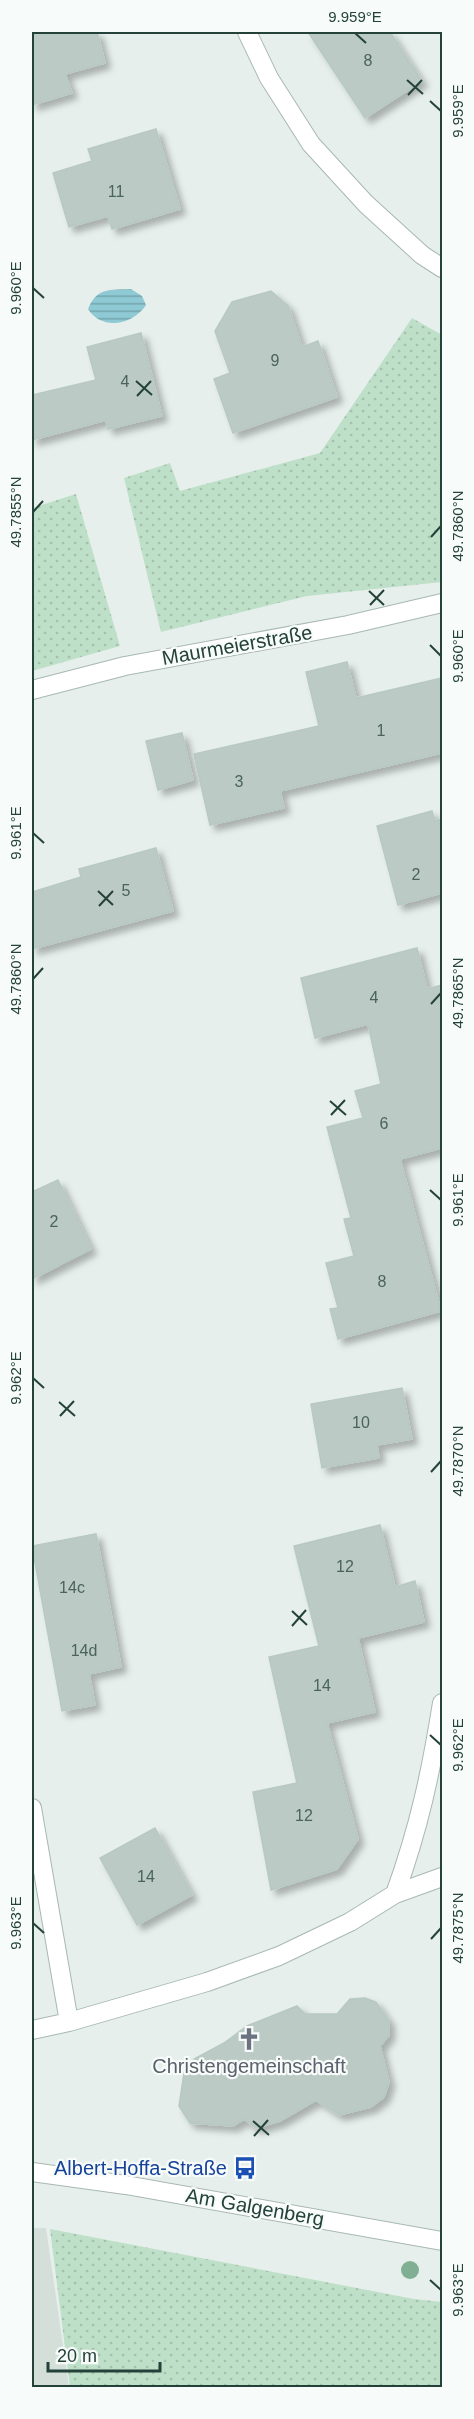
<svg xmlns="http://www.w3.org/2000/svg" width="474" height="2419" viewBox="0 0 474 2419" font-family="Arial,sans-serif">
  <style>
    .built { fill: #d4dfda }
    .green { fill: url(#green-dots) }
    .water { fill: url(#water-rules) }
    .building { fill: #bbcac4; stroke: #b8c9c2; stroke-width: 1.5; filter: url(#shadow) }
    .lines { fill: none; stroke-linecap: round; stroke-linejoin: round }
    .minor-casing { stroke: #a8b8b2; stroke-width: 20 }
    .tertiary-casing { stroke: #a8b8b2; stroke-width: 20 }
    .minor { stroke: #fff; stroke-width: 18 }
    .tertiary { stroke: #fff; stroke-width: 18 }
    .tree { fill: #80af93 }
    .ticks { fill: none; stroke: #24423a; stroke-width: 2 }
    .labels { text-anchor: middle; stroke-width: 4.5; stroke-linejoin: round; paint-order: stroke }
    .number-label { font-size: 16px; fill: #4a645c }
    .street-label { font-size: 20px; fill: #24423a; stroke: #f7fbf9 }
    .worship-label { font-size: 20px; fill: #5b616d; stroke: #f7fbf9 }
    .transit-label { font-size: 20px; fill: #164399; stroke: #f7fbf9; text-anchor: end }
    .neatline { fill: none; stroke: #24423a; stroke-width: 2 }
    .ticks-label { font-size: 15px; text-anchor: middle; fill: #24423a }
  </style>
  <defs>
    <pattern id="green-dots" width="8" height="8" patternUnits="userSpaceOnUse" patternTransform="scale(1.5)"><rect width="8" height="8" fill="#bfe0c8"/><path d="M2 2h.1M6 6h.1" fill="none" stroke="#a4c1ad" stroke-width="1.8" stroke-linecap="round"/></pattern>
    <pattern id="water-rules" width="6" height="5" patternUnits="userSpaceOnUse" patternTransform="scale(1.5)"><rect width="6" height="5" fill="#8ec9d4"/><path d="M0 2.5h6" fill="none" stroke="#74a5ad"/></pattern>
    <filter id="shadow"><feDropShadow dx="5.5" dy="5.5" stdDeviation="3" flood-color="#0004"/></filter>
  </defs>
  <rect width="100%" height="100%" fill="#e6efeb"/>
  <!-- built -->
  <path class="built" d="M 32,2228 L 46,2228 L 69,2387 L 32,2387 Z"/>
  <!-- green -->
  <path class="green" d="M 412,318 L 442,335 L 442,582 L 307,596 L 161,632 L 124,478 L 170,463 L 180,491 L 320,453 Z
    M 76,494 L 120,646 L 32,671 L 32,508 Z
    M 50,2229 L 414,2299 L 442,2302 L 442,2387 L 70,2387 Z"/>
  <!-- water -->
  <path class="water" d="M 131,289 L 142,296 L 146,305 C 133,325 102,331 88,309 C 97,287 110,290 131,289 Z"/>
  <!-- building -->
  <path class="building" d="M 32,32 L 97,32 L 105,63 L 65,74 L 72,93 L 32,105 Z
    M 308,32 L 390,32 L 422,81 L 365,118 Z
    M 156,129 L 180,209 L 112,229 L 108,216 L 69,227 L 53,173 L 92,161 L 88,149 Z
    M 271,291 L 288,306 L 302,347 L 318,341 L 337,397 L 233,433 L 214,379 L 230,373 L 215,331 L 232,302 Z
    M 141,333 L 162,416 L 108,429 L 106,420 L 32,440 L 32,395 L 96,380 L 87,347 Z
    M 347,662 L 356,698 L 442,678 L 442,753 L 280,791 L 284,808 L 210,825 L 194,754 L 319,726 L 306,672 Z
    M 182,733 L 193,780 L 158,790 L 146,741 Z
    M 432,811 L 435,821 L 442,819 L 442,893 L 398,905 L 377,826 Z
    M 156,848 L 173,911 L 32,949 L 32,892 L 81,877 L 79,869 Z
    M 417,948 L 427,989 L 442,985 L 442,1148 L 400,1159 L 441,1311 L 338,1339 L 330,1309 L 338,1308 L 326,1263 L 354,1256 L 344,1219 L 351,1218 L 327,1127 L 363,1118 L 355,1091 L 381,1084 L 368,1024 L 315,1038 L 301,978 Z
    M 58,1180 L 91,1249 L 32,1279 L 32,1192 Z
    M 402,1388 L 412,1439 L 377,1445 L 379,1458 L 322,1468 L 311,1404 Z
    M 380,1525 L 395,1587 L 415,1581 L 424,1622 L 358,1638 L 375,1712 L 327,1723 L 358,1839 L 337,1869 L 271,1890 L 253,1792 L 297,1783 L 269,1657 L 319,1646 L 294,1546 Z
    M 96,1534 L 121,1667 L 89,1674 L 95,1705 L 62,1711 L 32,1546 Z
    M 155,1828 L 192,1895 L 137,1925 L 100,1858 Z
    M 365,1998 L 376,2002 L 389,2021 L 389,2035 L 380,2046 L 389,2082 L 384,2097 L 371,2107 L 339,2115 L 316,2100 L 280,2121 L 256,2128 L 244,2119 L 233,2126 L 190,2123 L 179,2106 L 184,2073 L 194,2059 L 224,2043 L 247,2026 L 297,2006 L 305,2014 L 337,2014 L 350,1999 Z"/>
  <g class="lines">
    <!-- minor casing -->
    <g class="minor-casing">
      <path id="minor" d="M 32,690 L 125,666 L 348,625 L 442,603
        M 32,1808 L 69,2022
        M 395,1894 C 419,1828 431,1772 442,1703
        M 32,2030 L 69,2022 L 207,1982 L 279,1956 L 350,1922 L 395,1894 L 442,1877"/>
    </g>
    <!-- tertiary casing -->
    <g class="tertiary-casing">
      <path id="tertiary" d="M 247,32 L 269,78 L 311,144 L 366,204 L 422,255 L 442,268
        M 32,2172 L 126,2185 L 442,2241"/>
    </g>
    <!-- minor -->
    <use href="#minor" class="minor"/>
    <!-- tertiary -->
    <use href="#tertiary" class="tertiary"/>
  </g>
  <!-- trees -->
  <circle class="tree" cx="410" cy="2270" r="9"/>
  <!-- ticks -->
  <path class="ticks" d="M 355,33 L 366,43M 407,80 L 423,94M 408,95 L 422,80M 430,101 L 441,111M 33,288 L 44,298M 136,381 L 152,395M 137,396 L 151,381M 33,512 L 43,501M 431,537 L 441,526M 369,591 L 384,605M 370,605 L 384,590M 430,645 L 441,656M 33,833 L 44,843M 98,891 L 113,905M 99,906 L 113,891M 33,979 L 43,968M 431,1004 L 441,993M 330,1101 L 346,1115M 331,1115 L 345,1100M 430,1190 L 441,1200M 33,1378 L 44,1388M 59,1402 L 75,1416M 60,1416 L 74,1401M 431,1472 L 441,1461M 292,1611 L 307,1625M 292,1626 L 306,1610M 430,1735 L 441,1745M 33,1923 L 44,1933M 431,1939 L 441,1928M 253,2121 L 269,2135M 254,2136 L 268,2120M 430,2280 L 441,2290"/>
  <!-- icons -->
  <defs>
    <g id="church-bare" transform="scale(1.8)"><path d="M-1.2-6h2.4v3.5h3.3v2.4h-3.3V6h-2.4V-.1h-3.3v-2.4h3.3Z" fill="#6b7280" stroke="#f7fbf9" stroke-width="2.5" paint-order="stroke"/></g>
    <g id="bus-bare" transform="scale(1.8)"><path d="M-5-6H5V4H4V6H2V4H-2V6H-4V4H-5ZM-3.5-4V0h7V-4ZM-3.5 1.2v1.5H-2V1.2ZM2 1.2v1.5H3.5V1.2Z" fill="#1a4fb4" stroke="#f7fbf9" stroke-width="2.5" paint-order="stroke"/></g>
  </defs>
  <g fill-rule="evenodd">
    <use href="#church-bare" x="249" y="2039"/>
    <use href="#bus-bare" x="245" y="2168"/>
  </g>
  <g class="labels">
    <!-- number labels -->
    <g class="number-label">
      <text x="368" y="66">8</text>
      <text x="116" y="197">11</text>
      <text x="275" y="366">9</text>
      <text x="125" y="387">4</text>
      <text x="381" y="736">1</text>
      <text x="239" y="787">3</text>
      <text x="416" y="880">2</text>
      <text x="126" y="896">5</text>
      <text x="374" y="1003">4</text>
      <text x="384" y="1129">6</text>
      <text x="54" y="1227">2</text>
      <text x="382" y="1287">8</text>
      <text x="361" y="1428">10</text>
      <text x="345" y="1572">12</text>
      <text x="72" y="1593">14c</text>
      <text x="84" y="1656">14d</text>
      <text x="322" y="1691">14</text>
      <text x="304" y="1821">12</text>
      <text x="146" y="1882">14</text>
    </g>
    <!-- street labels -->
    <g class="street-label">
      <text transform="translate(237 645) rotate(-10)" y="7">Maurmeierstraße</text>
      <text transform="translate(255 2207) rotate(10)" y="7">Am Galgenberg</text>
    </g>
    <!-- worship labels -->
    <g class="worship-label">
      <text x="249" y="2073">Christengemeinschaft</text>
    </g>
    <!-- transit labels -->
    <g class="transit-label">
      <text x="227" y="2175">Albert-Hoffa-Straße</text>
    </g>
  </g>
  <!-- border -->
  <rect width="474" height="2419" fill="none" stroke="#f7fbf9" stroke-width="66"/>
  <!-- scale -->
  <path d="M48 2362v9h112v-9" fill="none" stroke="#24423a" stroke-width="3"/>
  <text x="57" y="2362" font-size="18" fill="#24423a" stroke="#f7fbf9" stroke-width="4.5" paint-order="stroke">20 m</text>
  <rect x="33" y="33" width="408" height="2353" class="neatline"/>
  <g class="ticks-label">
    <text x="355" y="22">9.959°E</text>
    <text transform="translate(458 111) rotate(-90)" y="5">9.959°E</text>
    <text transform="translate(16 288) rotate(-90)" y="5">9.960°E</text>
    <text transform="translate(16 512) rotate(-90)" y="5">49.7855°N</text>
    <text transform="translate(458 526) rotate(-90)" y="5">49.7860°N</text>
    <text transform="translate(458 656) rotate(-90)" y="5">9.960°E</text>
    <text transform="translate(16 833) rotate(-90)" y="5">9.961°E</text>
    <text transform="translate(16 979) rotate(-90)" y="5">49.7860°N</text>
    <text transform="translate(458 993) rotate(-90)" y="5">49.7865°N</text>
    <text transform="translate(458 1200) rotate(-90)" y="5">9.961°E</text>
    <text transform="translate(16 1378) rotate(-90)" y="5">9.962°E</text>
    <text transform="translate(458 1461) rotate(-90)" y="5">49.7870°N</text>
    <text transform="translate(458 1745) rotate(-90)" y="5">9.962°E</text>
    <text transform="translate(16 1923) rotate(-90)" y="5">9.963°E</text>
    <text transform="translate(458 1928) rotate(-90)" y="5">49.7875°N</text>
    <text transform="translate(458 2290) rotate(-90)" y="5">9.963°E</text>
  </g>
</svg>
